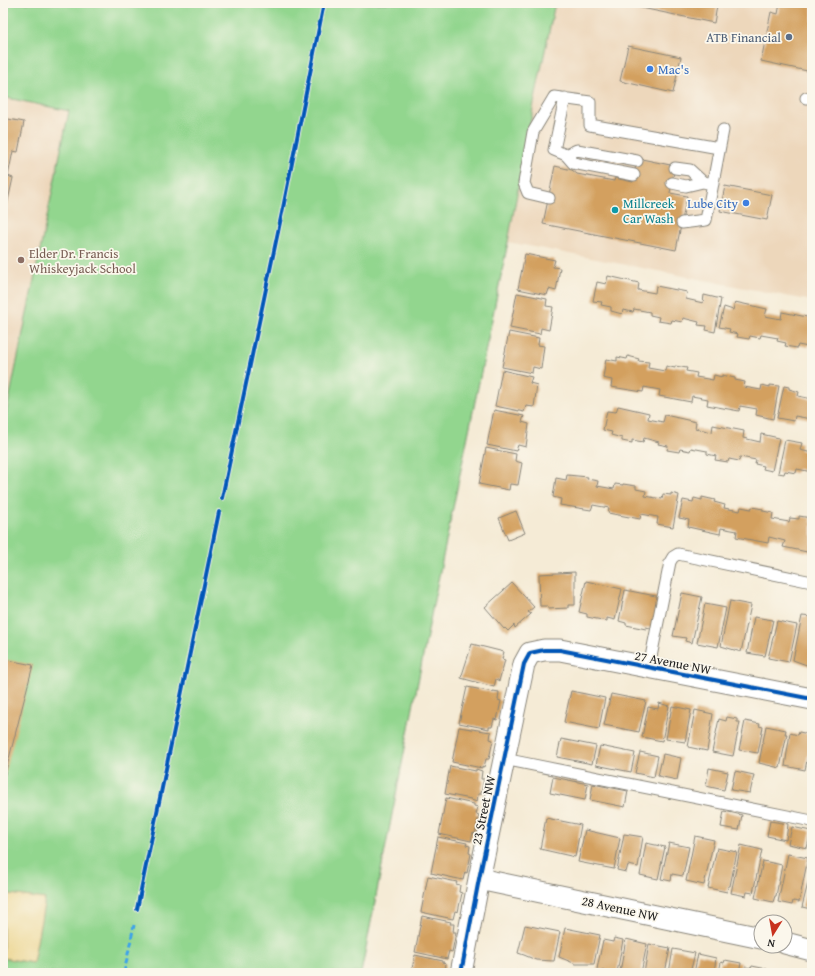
<svg xmlns="http://www.w3.org/2000/svg" width="815" height="976" viewBox="0 0 815 976" font-family="'Gentium Book Plus',serif">
  <style>
    .built { fill: #edd7bb }
    .green { fill: #92d68e; stroke: #577955 }
    .sand { fill: #eeda9e; stroke: #857b5d }
    .building { fill: #d3a05e }
    .lines { fill: none; stroke-linecap: round; stroke-linejoin: round }
    .service-casing { stroke: #888479; stroke-width: 13 }
    .minor-casing { stroke: #888479; stroke-width: 23 }
    .service { stroke: #fff; stroke-width: 11 }
    .minor { stroke: #fff; stroke-width: 21 }
    .quiet { stroke: #3da2ea; stroke-width: 3; stroke-dasharray: 6 3; stroke-linecap: butt }
    .cycleway-casing { stroke: #fbf7ec; stroke-width: 6 }
    .cycleway { stroke: #0057b8; stroke-width: 4 }
    .service-dot { fill: #5c6f8a; stroke: #fbf7ec; stroke-width: 1.5 }
    .shop-dot { fill: #3f7fe0; stroke: #fbf7ec; stroke-width: 1.5 }
    .culture-dot { fill: #0f9aa8; stroke: #fbf7ec; stroke-width: 1.5 }
    .education-dot { fill: #8d6e63; stroke: #fbf7ec; stroke-width: 1.5 }
    .labels { text-anchor: middle; stroke-width: 3.5; stroke-linejoin: round; paint-order: stroke }
    .service-label { font-size: 13px; fill: #4e5e75; stroke: #fbf7ec; text-anchor: end }
    .shop-label { font-size: 13px; fill: #366cbe; stroke: #fbf7ec; text-anchor: start }
    .culture-label { font-size: 13px; fill: #0d838f; stroke: #fbf7ec; text-anchor: start }
    .education-label { font-size: 13px; fill: #785e54; stroke: #fbf7ec; text-anchor: start }
    .street-label { font-size: 13px; fill: #1c1c1c; stroke: #fbf7ec }
  </style>
  <rect width="100%" height="100%" fill="#fbf7ec"/>
  <filter id="ink" filterUnits="userSpaceOnUse"><feTurbulence type="fractalNoise" baseFrequency=".025" numOctaves="2"/><feDisplacementMap in="SourceGraphic" scale="8" xChannelSelector="R" yChannelSelector="G"/><feConvolveMatrix kernelMatrix="1 2 1 2 8 2 1 2 1" color-interpolation-filters="sRGB"/></filter>
  <filter id="wash" filterUnits="userSpaceOnUse"><feTurbulence type="fractalNoise" baseFrequency=".012" numOctaves="4" result="noise"/><feDisplacementMap in="SourceGraphic" scale="16" xChannelSelector="R" yChannelSelector="G"/><feGaussianBlur stdDeviation="0.9" result="paint"/><feColorMatrix in="noise" values="0 0 0 0 0 0 0 0 0 0 0 0 0 0 0 0 0 1.4 0 .05"/><feComposite in="paint" operator="in"/></filter>
  <g filter="url(#wash)">
    <rect width="100%" height="100%" fill="#f5ebd6"/>
    <!-- built -->
    <path class="built" d="M 555,3 L 812,3 L 812,301 L 508,242 L 534,103 Z
      M 3,97 L 69,111 L 3,429 Z"/>
    <!-- green -->
    <path class="green" d="M 3,3 L 555,3 L 534,103 L 508,242 L 434,600 L 361,973 L 3,973 L 3,429 L 69,111 L 3,97 Z"/>
    <!-- sand -->
    <path class="sand" d="M 3,893 L 45,899 L 33,963 L 3,958 Z"/>
    <g id="blocks">
      <!-- building -->
      <path class="building" d="M 633,3 L 701,3 L 717,6 L 714,23 L 632,6 Z
        M 780,3 L 812,3 L 812,72 L 761,61 L 771,12 L 778,14 Z
        M 628,46 L 681,57 L 673,93 L 620,81 Z
        M 3,118 L 24,122 L 18,152 L 13,151 L 8,176 L 13,178 L 7,205 L 3,204 Z
        M 637,158 L 675,166 L 670,193 L 687,196 L 676,250 L 543,224 L 555,166 L 572,170 L 577,174 L 614,181 L 615,178 L 633,182 Z
        M 725,186 L 772,195 L 767,220 L 720,211 Z
        M 525,254 L 555,260 L 553,267 L 560,268 L 556,291 L 549,289 L 547,295 L 518,289 Z
        M 608,276 L 639,283 L 638,290 L 655,293 L 656,286 L 687,292 L 686,299 L 703,303 L 704,295 L 721,299 L 715,332 L 706,330 L 707,326 L 698,325 L 699,322 L 683,318 L 682,322 L 672,320 L 671,323 L 658,321 L 659,317 L 650,315 L 650,312 L 634,309 L 633,312 L 623,310 L 622,314 L 611,311 L 611,307 L 601,305 L 602,302 L 593,301 L 597,282 L 606,284 Z
        M 517,293 L 547,299 L 546,306 L 553,307 L 549,330 L 541,328 L 540,334 L 510,328 Z
        M 735,302 L 767,309 L 765,316 L 781,319 L 782,312 L 812,318 L 812,345 L 809,345 L 808,347 L 798,345 L 797,348 L 785,346 L 786,343 L 777,341 L 778,338 L 761,335 L 760,338 L 750,336 L 749,339 L 737,337 L 738,334 L 729,332 L 730,329 L 719,327 L 724,307 L 733,310 Z
        M 509,332 L 539,338 L 538,345 L 544,346 L 541,369 L 533,367 L 532,373 L 502,367 Z
        M 628,356 L 639,359 L 638,361 L 649,362 L 648,368 L 665,371 L 666,366 L 675,368 L 675,366 L 687,368 L 686,371 L 697,373 L 696,377 L 713,380 L 714,375 L 722,377 L 722,375 L 735,378 L 735,380 L 745,382 L 744,387 L 761,390 L 762,385 L 770,387 L 770,385 L 779,386 L 773,419 L 756,415 L 757,409 L 740,406 L 739,411 L 707,405 L 708,399 L 692,396 L 691,402 L 659,396 L 660,390 L 644,387 L 643,392 L 611,387 L 612,380 L 603,378 L 606,359 L 617,361 L 617,357 L 627,359 Z
        M 502,370 L 532,377 L 530,383 L 537,385 L 534,407 L 526,406 L 524,412 L 495,406 Z
        M 784,386 L 789,387 L 789,389 L 799,392 L 798,396 L 812,399 L 812,424 L 810,424 L 811,419 L 795,416 L 794,421 L 777,418 Z
        M 618,406 L 649,413 L 648,419 L 663,422 L 665,415 L 696,422 L 695,428 L 712,432 L 713,425 L 744,431 L 743,438 L 760,442 L 761,434 L 779,438 L 772,471 L 763,469 L 764,466 L 755,464 L 756,460 L 740,457 L 739,461 L 729,459 L 728,462 L 715,460 L 716,456 L 707,454 L 707,451 L 691,448 L 690,451 L 680,449 L 679,452 L 667,450 L 668,446 L 658,444 L 659,442 L 644,438 L 643,442 L 632,440 L 632,443 L 622,441 L 622,438 L 611,435 L 612,432 L 603,430 L 607,411 L 616,412 Z
        M 494,410 L 524,416 L 522,422 L 529,424 L 526,447 L 518,445 L 516,451 L 487,445 Z
        M 785,440 L 802,443 L 800,450 L 812,453 L 812,472 L 797,469 L 796,473 L 785,471 L 784,474 L 778,473 Z
        M 486,448 L 516,454 L 515,461 L 522,463 L 518,485 L 510,484 L 509,490 L 479,484 Z
        M 567,475 L 588,477 L 587,479 L 598,481 L 597,486 L 614,489 L 615,484 L 623,485 L 623,484 L 636,486 L 636,489 L 646,491 L 645,496 L 662,499 L 663,494 L 671,495 L 671,493 L 679,495 L 673,527 L 657,524 L 658,517 L 641,514 L 640,519 L 608,513 L 609,508 L 593,505 L 591,510 L 560,505 L 561,499 L 553,497 L 556,478 L 566,480 Z
        M 702,497 L 715,500 L 714,502 L 725,505 L 724,508 L 740,511 L 741,507 L 751,509 L 752,507 L 763,509 L 763,511 L 773,513 L 772,519 L 789,522 L 790,518 L 799,519 L 799,516 L 811,518 L 810,521 L 812,522 L 812,553 L 783,547 L 785,541 L 769,537 L 768,543 L 736,537 L 737,531 L 721,528 L 720,534 L 688,527 L 689,520 L 679,518 L 683,500 L 693,502 L 694,498 L 702,500 Z
        M 516,511 L 525,533 L 508,540 L 499,518 Z
        M 575,572 L 575,605 L 568,605 L 568,608 L 548,609 L 548,606 L 540,606 L 539,574 Z
        M 586,581 L 622,589 L 615,620 L 607,618 L 607,621 L 587,617 L 587,614 L 579,612 Z
        M 512,583 L 534,607 L 528,612 L 531,614 L 515,628 L 514,625 L 508,631 L 505,628 L 504,629 L 485,607 Z
        M 625,590 L 661,597 L 654,629 L 646,627 L 646,629 L 626,625 L 626,623 L 619,621 Z
        M 682,593 L 702,597 L 692,643 L 685,641 L 686,638 L 673,636 Z
        M 730,601 L 751,605 L 741,652 L 721,646 Z
        M 705,604 L 726,608 L 718,647 L 697,643 Z
        M 802,616 L 812,617 L 812,667 L 793,660 Z
        M 754,617 L 773,620 L 765,656 L 747,653 Z
        M 777,621 L 797,625 L 789,662 L 768,658 Z
        M 472,644 L 504,652 L 502,659 L 505,660 L 499,681 L 496,679 L 494,687 L 461,678 Z
        M 3,659 L 33,665 L 4,778 L 3,778 Z
        M 467,687 L 493,692 L 493,691 L 499,692 L 498,700 L 501,701 L 497,720 L 494,719 L 492,727 L 489,727 L 489,729 L 459,723 Z
        M 571,691 L 605,698 L 599,729 L 564,722 Z
        M 611,694 L 646,701 L 639,732 L 604,725 Z
        M 659,703 L 669,706 L 662,741 L 642,737 L 648,707 L 658,709 Z
        M 672,706 L 691,710 L 685,742 L 666,739 Z
        M 695,710 L 713,714 L 707,751 L 688,747 Z
        M 727,717 L 737,719 L 737,722 L 740,722 L 733,756 L 712,752 L 719,719 L 726,721 Z
        M 745,721 L 760,724 L 759,726 L 763,727 L 758,753 L 739,750 Z
        M 766,726 L 786,730 L 785,734 L 787,734 L 780,768 L 759,763 Z
        M 459,727 L 491,732 L 490,739 L 493,740 L 489,759 L 486,759 L 484,767 L 482,766 L 482,768 L 452,762 Z
        M 799,732 L 809,734 L 809,736 L 812,737 L 805,770 L 785,766 L 790,733 L 798,735 Z
        M 561,739 L 596,746 L 592,764 L 557,757 Z
        M 600,746 L 635,753 L 631,772 L 596,765 Z
        M 640,752 L 658,756 L 654,777 L 635,773 Z
        M 663,754 L 681,758 L 677,780 L 658,776 Z
        M 450,766 L 476,771 L 476,769 L 482,771 L 481,779 L 484,779 L 481,794 L 478,794 L 477,802 L 471,800 L 471,799 L 445,794 Z
        M 709,768 L 728,772 L 724,790 L 706,786 Z
        M 735,771 L 754,775 L 750,793 L 731,790 Z
        M 553,777 L 588,784 L 585,800 L 550,793 Z
        M 593,784 L 628,791 L 625,807 L 590,800 Z
        M 446,798 L 474,804 L 474,806 L 478,807 L 476,814 L 479,815 L 475,834 L 473,833 L 471,841 L 439,834 Z
        M 724,811 L 742,815 L 739,830 L 721,827 Z
        M 546,818 L 581,825 L 575,857 L 540,849 Z
        M 770,821 L 788,824 L 786,840 L 767,836 Z
        M 792,827 L 811,831 L 807,848 L 788,844 Z
        M 585,830 L 620,838 L 614,869 L 578,862 Z
        M 624,834 L 643,837 L 638,867 L 628,865 L 626,872 L 617,870 Z
        M 695,836 L 714,840 L 704,885 L 686,881 Z
        M 438,837 L 467,843 L 466,845 L 470,846 L 469,853 L 471,854 L 467,873 L 465,872 L 463,880 L 431,873 Z
        M 646,843 L 665,847 L 658,879 L 640,875 Z
        M 669,843 L 689,847 L 683,876 L 672,874 L 671,881 L 661,879 Z
        M 741,845 L 762,850 L 753,893 L 747,892 L 746,896 L 731,893 Z
        M 717,848 L 737,852 L 730,886 L 728,886 L 727,892 L 708,888 Z
        M 788,854 L 808,858 L 799,902 L 793,901 L 792,905 L 778,902 Z
        M 763,861 L 782,865 L 776,896 L 775,896 L 773,902 L 755,898 Z
        M 811,871 L 812,871 L 811,909 L 802,907 Z
        M 428,876 L 457,882 L 456,884 L 460,885 L 459,892 L 462,893 L 458,912 L 455,911 L 453,919 L 421,912 Z
        M 422,916 L 451,922 L 450,924 L 454,924 L 453,932 L 456,932 L 452,952 L 449,951 L 447,959 L 415,952 Z
        M 525,925 L 560,932 L 554,961 L 536,960 L 524,955 L 518,953 Z
        M 565,928 L 600,935 L 594,964 L 576,964 L 559,957 Z
        M 614,938 L 623,940 L 617,973 L 597,969 L 603,940 L 613,942 Z
        M 626,939 L 647,944 L 641,973 L 624,973 L 620,972 Z
        M 649,944 L 670,948 L 665,973 L 644,973 Z
        M 673,949 L 695,953 L 690,973 L 669,973 Z
        M 698,954 L 716,958 L 714,973 L 694,973 Z
        M 415,955 L 443,961 L 443,963 L 446,964 L 445,971 L 450,973 L 411,973 Z
        M 725,960 L 741,963 L 739,973 L 719,973 L 721,962 L 724,963 Z
        M 752,966 L 767,969 L 766,973 L 744,973 L 745,967 L 751,968 Z"/>
    </g>
  </g>
  <g filter="url(#ink)">
    <use href="#blocks" fill-opacity="0" stroke="#888479" stroke-width="1"/>
    <g class="lines">
      <!-- service casing -->
      <g class="service-casing">
        <path id="service" d="M 565,98 L 554,150 L 566,155 L 577,150 L 637,161
          M 806,98 L 812,97
          M 566,155 L 573,163 L 634,175
          M 675,168 L 690,170 L 703,182
          M 672,183 L 686,186 L 703,182 L 713,184
          M 549,198 L 528,193 L 524,183 L 533,132 L 554,97 L 590,102 L 590,125 L 719,148
          M 682,223 L 706,220 L 723,130
          M 649,667 L 670,562 L 673,557 L 678,554 L 812,582
          M 504,759 L 812,821"/>
      </g>
      <!-- minor casing -->
      <g class="minor-casing">
        <path id="minor" d="M 479,879 L 761,938
          M 785,943 L 812,950
          M 461,973 L 479,879 L 524,664 L 530,653 L 544,650 L 560,650 L 812,699"/>
      </g>
      <!-- service -->
      <use href="#service" class="service"/>
      <!-- minor -->
      <use href="#minor" class="minor"/>
      <!-- quiet -->
      <path class="quiet" d="M 124,973 L 134,925"/>
      <!-- cycleway casing -->
      <g class="cycleway-casing">
        <path id="cycleway" d="M 222,498 L 283,208 L 324,3
          M 137,909 L 219,512
          M 461,973 L 479,879 L 524,664 L 530,653 L 544,650 L 560,650 L 812,699"/>
      </g>
      <!-- cycleway -->
      <use href="#cycleway" class="cycleway"/>
    </g>
  </g>
  <!-- markers -->
  <circle class="service-dot" cx="789" cy="37" r="4"/>
  <g class="shop-dot">
    <circle cx="650" cy="69" r="4"/>
    <circle cx="746" cy="203" r="4"/>
  </g>
  <circle class="culture-dot" cx="615" cy="210" r="4"/>
  <circle class="education-dot" cx="21" cy="260" r="4"/>
  <g class="labels">
    <!-- service labels -->
    <g class="service-label">
      <text x="781" y="42">ATB Financial</text>
    </g>
    <!-- shop labels -->
    <g class="shop-label">
      <text x="658" y="74">Mac's</text>
      <text x="738" y="208" text-anchor="end">Lube City</text>
    </g>
    <!-- culture labels -->
    <g class="culture-label">
      <text x="623" y="208">Millcreek<tspan x="623" dy="15">Car Wash</tspan></text>
    </g>
    <!-- education labels -->
    <g class="education-label">
      <text x="29" y="258">Elder Dr. Francis<tspan x="29" dy="15">Whiskeyjack School</tspan></text>
    </g>
    <!-- street labels -->
    <g class="street-label">
      <text transform="translate(673 662) rotate(11)" y="5">27 Avenue NW</text>
      <text transform="translate(483 810) rotate(-78)" y="5">23 Street NW</text>
      <text transform="translate(620 908) rotate(12)" y="5">28 Avenue NW</text>
    </g>
  </g>
  <!-- margin -->
  <rect width="815" height="976" fill="none" stroke="#fbf7ec" stroke-width="16"/>
  <!-- north arrow -->
  <g transform="translate(773 934) rotate(191)"><circle r="19" fill="#fbf7ec" stroke="#a29f99"/>
  <path d="M0-3L7 15L0 10L-7 15Z" fill="#c8321e"/>
  <text y="-6" font-size="11" font-weight="bold" text-anchor="middle" fill="#1c1c1c">N</text>
  </g>
</svg>
